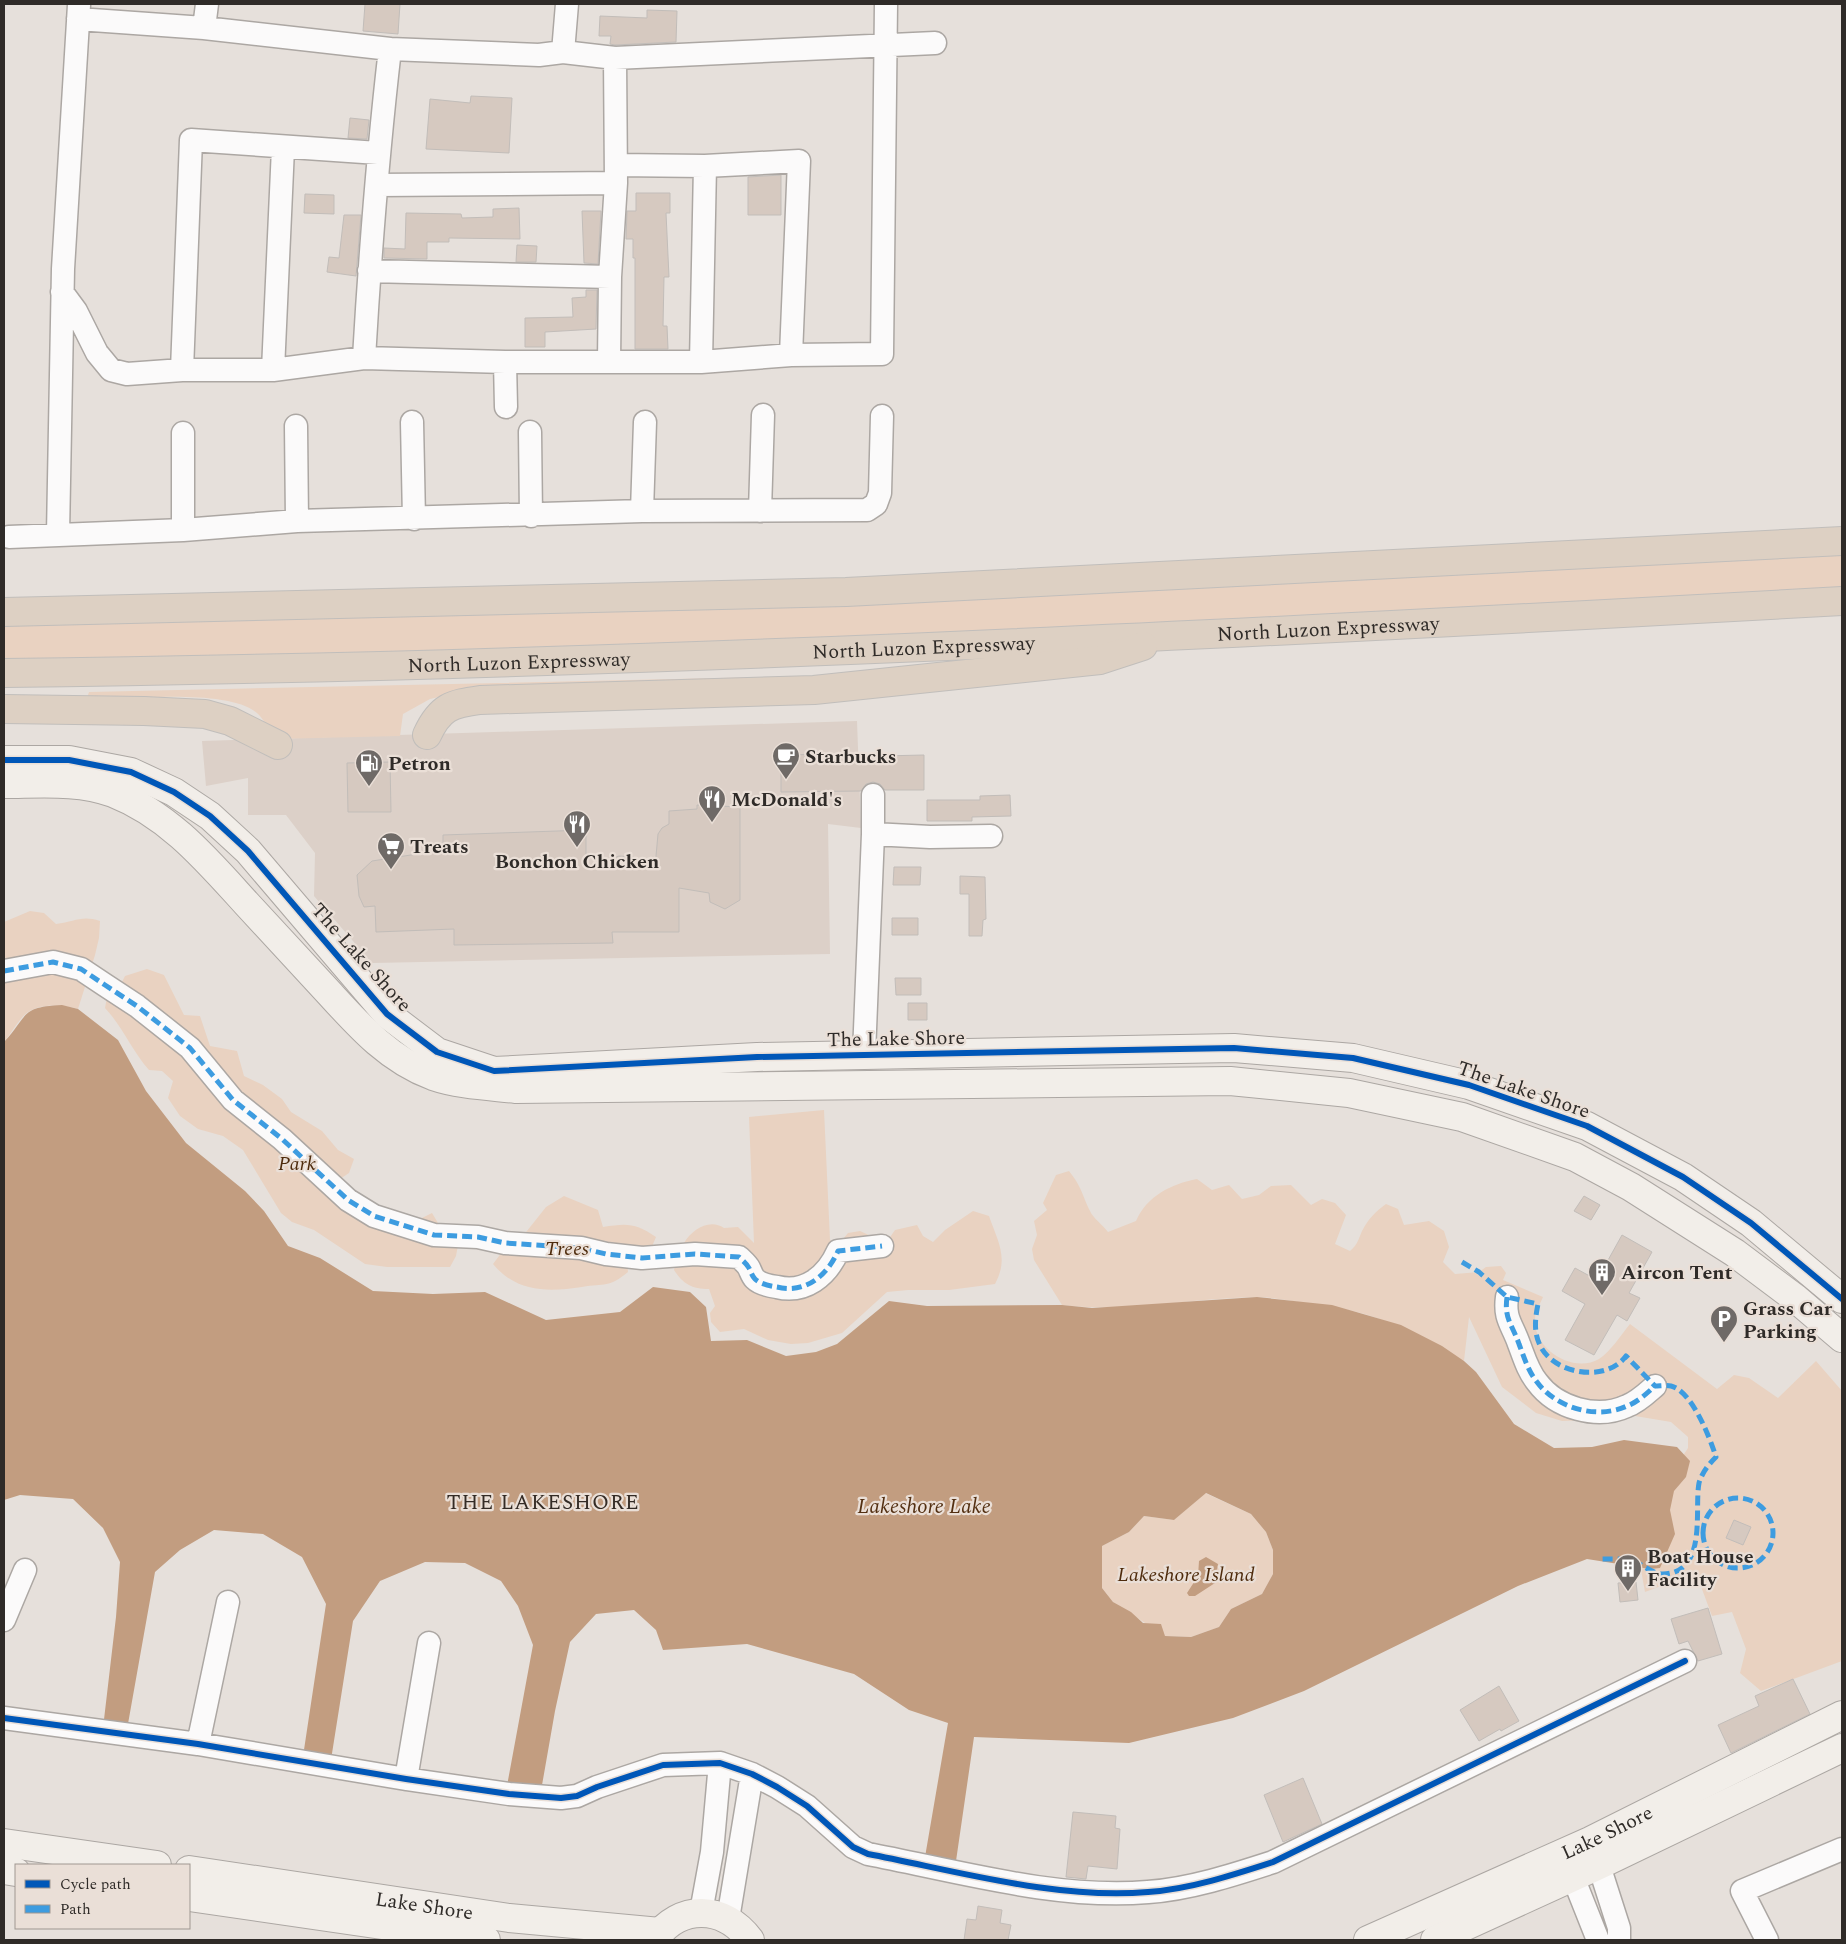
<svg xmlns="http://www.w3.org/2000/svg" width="1846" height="1944" viewBox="0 0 1846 1944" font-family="Spectral,serif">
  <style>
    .built { fill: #dcd0c8 }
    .green { fill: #e9d2c1 }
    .water { fill: #c29d80; fill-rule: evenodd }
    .building { fill: #d6c9c0; stroke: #c2bdb9 }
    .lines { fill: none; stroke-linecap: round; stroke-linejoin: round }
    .street-casing { stroke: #aca7a3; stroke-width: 25 }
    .secondary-casing { stroke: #aca7a3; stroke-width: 30 }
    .highway-casing { stroke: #c1bebb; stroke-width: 30 }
    .street { stroke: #fbfafa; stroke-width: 22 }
    .secondary { stroke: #f2eee9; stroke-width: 28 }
    .highway { stroke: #ddd0c3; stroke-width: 28 }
    .quiet { stroke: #3d9ce0; stroke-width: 5; stroke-dasharray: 10 5; stroke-linecap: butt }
    .cycleway-casing { stroke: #eadfd7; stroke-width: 9 }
    .cycleway { stroke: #0057b8; stroke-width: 6 }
    .labels { text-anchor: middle; stroke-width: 4.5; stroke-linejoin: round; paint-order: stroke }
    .street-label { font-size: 20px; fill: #2f2b28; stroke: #eadfd7 }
    .poi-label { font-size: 20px; font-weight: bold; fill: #2f2b28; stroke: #eadfd7; text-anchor: start }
    .park-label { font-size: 20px; font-style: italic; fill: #4e2b0c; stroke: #eadfd7 }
    .neighbourhood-label { font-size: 21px; letter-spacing: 1px; fill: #342b25; stroke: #eadfd7 }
    .water-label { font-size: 21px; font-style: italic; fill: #532f11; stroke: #eadfd7 }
  </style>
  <rect width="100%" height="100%" fill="#e6e0db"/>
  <!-- built -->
  <path class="built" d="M 857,721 L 861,828 L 828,824 L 830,954 L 372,963 L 314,896 L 315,853 L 286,815 L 248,815 L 248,778 L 206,786 L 202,741 Z"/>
  <!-- green -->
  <path class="green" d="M 1842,550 L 1842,587 L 1656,599 L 809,640 L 4,663 L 4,621 Z
    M 855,675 L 460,692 L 430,699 L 403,714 L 400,736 L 274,739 C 270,732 266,723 260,716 C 236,687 124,699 86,701 L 89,692 Z
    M 30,911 L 44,913 L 56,924 C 75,922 81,915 100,921 L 99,938 L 95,955 L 78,1009 C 59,1004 33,1002 20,1020 C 14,1027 10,1035 4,1042 L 4,922 Z
    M 147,969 L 164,975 L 184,1015 L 200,1016 L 210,1046 L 237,1051 L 244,1076 L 263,1085 L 282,1099 L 291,1112 L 322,1131 L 338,1150 L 354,1159 L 349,1173 L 331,1185 L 410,1224 L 432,1213 L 444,1233 L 459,1240 L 456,1256 L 450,1267 L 387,1267 L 365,1264 L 314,1230 L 292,1222 L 281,1213 L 243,1150 L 223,1136 L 198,1129 L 180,1116 L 168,1098 L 173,1081 L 162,1071 L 149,1070 C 132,1051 123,1027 105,1008 L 107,997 L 118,990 L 125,976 Z
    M 824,1110 L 830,1240 L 839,1244 L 848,1233 L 860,1231 L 886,1243 L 895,1230 L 917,1225 L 923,1236 L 933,1242 L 945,1230 L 973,1211 L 989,1216 C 998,1242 1009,1258 995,1284 L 949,1290 L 908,1290 L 887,1292 L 842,1333 L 808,1343 L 791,1344 L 768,1340 L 744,1329 L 720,1332 L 711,1322 L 710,1313 L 715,1306 L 709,1289 C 692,1289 683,1284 674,1270 C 677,1261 679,1250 684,1243 C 692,1229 710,1218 724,1228 L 738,1227 L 754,1243 L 749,1117 Z
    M 1069,1171 C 1082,1187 1082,1195 1090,1211 C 1093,1218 1103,1225 1108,1232 L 1136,1221 C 1147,1196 1171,1184 1197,1179 L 1212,1190 L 1229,1185 L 1242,1199 L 1259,1195 L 1271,1186 L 1291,1185 L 1311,1205 L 1322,1199 L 1335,1203 L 1346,1215 L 1335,1244 L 1350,1251 C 1358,1244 1358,1240 1362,1231 C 1368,1219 1376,1211 1386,1204 L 1398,1209 L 1404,1225 L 1429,1221 L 1444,1231 L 1449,1247 L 1443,1262 L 1455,1274 L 1479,1272 L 1486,1267 L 1501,1266 L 1506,1273 L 1503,1280 L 1543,1297 C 1540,1304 1535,1312 1535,1319 C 1533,1349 1573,1374 1599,1359 C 1611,1351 1621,1335 1630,1324 L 1717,1389 L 1734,1375 L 1749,1378 L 1778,1398 L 1816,1361 L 1842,1391 L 1842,1661 L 1761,1691 L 1740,1673 L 1746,1649 L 1732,1612 L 1712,1616 L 1696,1573 L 1645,1592 L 1639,1559 L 1673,1471 L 1688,1448 L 1688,1437 L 1671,1422 L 1623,1414 L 1592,1420 L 1562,1421 L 1536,1413 L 1502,1387 L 1469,1317 L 1464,1361 C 1411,1326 1361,1308 1298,1302 C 1284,1300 1270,1297 1256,1297 C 1191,1298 1127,1313 1062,1305 L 1034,1260 L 1032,1249 L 1037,1235 L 1034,1221 L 1047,1210 L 1043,1203 L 1056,1175 Z
    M 564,1196 L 598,1210 L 603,1227 C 627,1223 636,1223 656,1237 L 648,1256 L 627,1262 L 628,1272 C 609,1288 605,1283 582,1287 C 549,1292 517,1293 493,1264 L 505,1248 L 519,1241 L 546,1207 Z
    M 1205,1493 L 1251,1514 L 1266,1532 L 1273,1550 L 1273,1574 L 1262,1594 L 1231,1609 L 1219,1627 L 1191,1637 L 1165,1636 L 1113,1602 L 1102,1588 L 1102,1546 L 1129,1532 L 1144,1516 L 1174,1520 Z"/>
  <!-- water -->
  <path class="water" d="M 62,1005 L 78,1009 L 118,1040 L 146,1091 L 186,1143 L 245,1191 L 264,1211 L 288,1246 L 320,1258 L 373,1291 L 433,1294 L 485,1292 L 546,1320 L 620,1312 L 653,1287 L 690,1292 L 706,1307 L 711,1341 L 747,1340 L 786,1356 L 816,1352 L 837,1344 L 889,1301 L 927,1306 L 1062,1305 L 1092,1308 L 1257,1297 L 1332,1305 L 1401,1325 L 1442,1346 L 1464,1361 L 1476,1372 L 1514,1424 L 1554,1448 L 1592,1447 L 1624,1440 L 1677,1447 L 1690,1461 L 1686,1477 L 1674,1491 L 1670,1510 L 1675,1534 L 1660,1568 L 1650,1569 L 1587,1559 L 1518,1586 L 1304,1691 L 1233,1718 L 1129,1743 L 974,1737 L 956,1861 L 925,1857 L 948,1723 L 909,1710 L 854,1674 L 747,1644 L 663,1650 L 656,1630 L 634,1610 L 596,1614 L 570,1642 L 555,1711 L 538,1808 L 504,1802 L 533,1645 L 518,1606 L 501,1581 L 465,1563 L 425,1562 L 380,1581 L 353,1621 L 330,1766 L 302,1763 L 326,1604 L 302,1557 L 263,1534 L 214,1530 L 180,1550 L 155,1572 L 126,1735 L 103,1728 L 116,1617 L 120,1562 L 103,1528 L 73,1499 L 20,1495 L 4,1500 L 4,1042 C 29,1015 20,1007 62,1005 ZM 1206,1493 L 1251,1514 L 1266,1532 L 1273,1550 L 1273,1574 L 1262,1594 L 1231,1609 L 1219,1627 L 1191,1637 L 1165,1636 L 1161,1624 L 1143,1623 L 1131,1612 L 1113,1602 L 1102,1588 L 1102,1546 L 1129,1532 L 1144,1516 L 1174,1520 Z
    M 1206,1557 L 1218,1564 L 1215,1583 L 1195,1596 L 1189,1596 L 1187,1593 L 1198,1576 L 1199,1561 Z"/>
  <!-- building -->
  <path class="building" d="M 365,4 L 400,4 L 398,34 L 363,31 Z
    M 647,10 L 677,11 L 676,42 L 615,45 L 610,44 L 611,36 L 599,36 L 600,16 L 647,18 Z
    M 471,96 L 512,98 L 509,153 L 426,149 L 430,99 L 470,103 Z
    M 350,118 L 369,120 L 367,139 L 348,138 Z
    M 781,175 L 781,215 L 748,215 L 748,177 Z
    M 636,193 L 670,193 L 670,213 L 666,213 L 669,277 L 664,277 L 663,326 L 667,326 L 668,349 L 635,349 L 635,258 L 633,258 L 633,239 L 626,239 L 627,211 L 636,211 Z
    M 305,194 L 334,195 L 334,214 L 304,213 Z
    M 519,208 L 520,239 L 449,238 L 449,242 L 427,242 L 427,259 L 384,258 L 384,248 L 405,249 L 406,213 L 461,214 L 462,218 L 493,217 L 493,209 Z
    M 582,211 L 601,211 L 598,264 L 584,263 Z
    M 344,215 L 361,215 L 356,276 L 327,272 L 329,257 L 339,258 Z
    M 517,245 L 537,246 L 536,262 L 516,262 Z
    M 586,290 L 597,290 L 596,329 L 545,332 L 545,347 L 525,347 L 525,318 L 573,317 L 572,298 L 586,297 Z
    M 838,754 L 838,757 L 924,755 L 924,790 L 885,790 L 880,784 L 873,782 L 866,784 L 861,791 L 781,792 L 781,755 Z
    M 390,762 L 391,812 L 348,812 L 347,763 Z
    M 1010,795 L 1011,816 L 972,817 L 972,821 L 927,821 L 927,800 L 980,800 L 980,796 Z
    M 697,805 L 740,807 L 740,900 L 725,909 L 710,902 L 709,893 L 679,888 L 679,932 L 612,932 L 613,943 L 454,945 L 454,929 L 376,932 L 375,906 L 364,907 L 359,896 L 357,875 L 372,861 L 443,850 L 443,835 L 586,830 L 586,868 L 619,856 L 633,857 L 655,867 L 658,834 L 662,828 L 669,824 L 669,811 L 697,809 Z
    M 894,867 L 921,867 L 920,885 L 893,885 Z
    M 960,876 L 985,877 L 986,919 L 983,920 L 982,936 L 969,936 L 969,894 L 960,894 Z
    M 892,918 L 918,918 L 918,935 L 892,935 Z
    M 895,978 L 921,978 L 921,995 L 896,995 Z
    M 908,1003 L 927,1003 L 927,1020 L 908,1020 Z
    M 1584,1196 L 1600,1205 L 1591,1220 L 1574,1211 Z
    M 1622,1235 L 1652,1252 L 1629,1293 L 1640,1298 L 1627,1321 L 1617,1315 L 1594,1355 L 1565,1340 L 1585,1304 L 1562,1291 L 1575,1268 L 1597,1280 Z
    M 1734,1520 L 1751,1527 L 1743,1545 L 1726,1538 Z
    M 1636,1582 L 1638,1600 L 1620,1602 L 1618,1583 Z
    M 1708,1608 L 1722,1654 L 1698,1661 L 1688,1641 L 1679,1644 L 1671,1619 Z
    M 1793,1679 L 1810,1714 L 1731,1753 L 1718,1725 L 1759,1706 L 1755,1696 Z
    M 1499,1686 L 1519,1721 L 1501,1731 L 1500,1729 L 1479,1741 L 1460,1710 Z
    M 1303,1778 L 1322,1824 L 1283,1842 L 1264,1795 Z
    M 1073,1812 L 1116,1816 L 1115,1828 L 1120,1829 L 1117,1869 L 1088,1866 L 1086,1879 L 1066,1877 Z
    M 978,1906 L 1002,1910 L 1000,1923 L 1011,1925 L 1008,1940 L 964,1940 L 967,1919 L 976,1920 Z"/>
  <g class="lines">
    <!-- street casing -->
    <g class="street-casing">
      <path id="street" d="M 78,19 L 204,28 L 390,49 L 539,55 L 563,52 L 615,58 L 935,43
        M 204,28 L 207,4
        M 563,52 L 567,4
        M 616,165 L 705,166 L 799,161 L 791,355
        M 378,185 L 616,183
        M 369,271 L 610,277
        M 62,292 L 76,311 L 97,353 L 111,370 L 127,374 L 182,370 L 273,370 L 364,358 L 505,362 L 701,362 L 791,355 L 882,354 L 886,4
        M 364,358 C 370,255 378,152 390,49
        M 609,361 L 610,277 L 616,183 L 615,58
        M 505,362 L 506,407
        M 701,362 L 705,166
        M 182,370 L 191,140 L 378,153
        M 273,370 L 283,148
        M 412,422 L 414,519
        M 296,426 L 297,521
        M 530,432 L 531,516
        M 183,433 L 183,530
        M 642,511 L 645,422
        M 760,511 L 763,415
        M 58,534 L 63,269 L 79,5
        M 9,537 L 183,530 L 297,521 L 642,511 L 867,510 L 876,504 L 880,493 L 882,416
        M 873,834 L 930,837 L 991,836
        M 4,971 L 53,962 L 81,969 L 105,985 L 137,1006 L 190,1048 L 233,1100 L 282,1139 L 348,1200 L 374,1216 L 434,1235 L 478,1237 L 505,1243 L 581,1248 L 606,1254 L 642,1258 L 695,1254 L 739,1257 C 742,1260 747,1264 749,1268 C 751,1272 752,1276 755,1279 C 760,1284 770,1286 777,1287 C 805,1294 827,1276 838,1251 L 882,1246
        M 864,1054 L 873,834 L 873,795
        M 1507,1297 C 1504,1319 1512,1324 1519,1344 C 1524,1357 1528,1371 1537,1382 C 1556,1408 1597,1420 1627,1406 C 1638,1402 1647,1393 1655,1386
        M 4,1620 L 25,1570
        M 4,1718 L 198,1744 L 406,1779 L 509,1794 L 561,1798 L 577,1796 L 597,1787 L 663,1765 L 720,1763 L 752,1774 L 777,1787 L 807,1806 L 853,1847 L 868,1854 C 957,1871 1058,1900 1148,1892 C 1190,1889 1233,1875 1273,1862 L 1685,1661
        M 198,1744 L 228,1602
        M 406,1779 L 429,1643
        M 1594,1850 L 1619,1928 L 1619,1940
        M 1567,1862 L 1598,1940
        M 701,1912 L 712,1852 L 720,1763
        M 728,1919 L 752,1774
        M 1767,1940 L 1742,1891 L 1842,1849"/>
    </g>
    <!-- secondary casing -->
    <g class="secondary-casing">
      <g id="secondary">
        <path d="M 4,760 L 69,760 L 131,772 L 174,792 L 210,816 L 248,851 L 387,1014 L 437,1052 L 494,1071 L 757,1057 L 1234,1048 L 1353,1058 L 1469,1085 L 1587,1126 L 1683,1177 L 1751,1223 L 1842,1299"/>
        <path d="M 4,784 C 39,784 79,780 113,793 C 169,815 206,859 246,903 C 274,933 302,964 331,995 C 361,1028 390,1060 433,1076 C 459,1085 489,1086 516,1089 L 1230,1081 L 1349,1093 L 1462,1117 L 1575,1157 L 1631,1187 L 1735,1253 L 1795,1298 L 1842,1338"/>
        <path d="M 4,1843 L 157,1865"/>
        <path d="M 4,1870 L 16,1872"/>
        <path id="s1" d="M 189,1870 L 509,1918 L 660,1932"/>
        <path d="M 189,1897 L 486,1940"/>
        <path d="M 654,1940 C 680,1903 724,1905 750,1940"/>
        <path id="s2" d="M 1368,1940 L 1590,1841 L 1842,1715"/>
        <path d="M 1435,1940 L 1599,1865 L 1842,1748"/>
      </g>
    </g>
    <!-- highway casing -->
    <g class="highway-casing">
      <g id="highway">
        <path d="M 4,612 L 846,592 L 1842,541"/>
        <path id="s3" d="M 4,673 C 617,666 1230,635 1842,601"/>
        <path d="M 4,709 L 144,711 L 205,714 L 230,721 L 278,745"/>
        <path d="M 427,735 C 440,707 451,704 480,700 L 814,690 L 1100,660 L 1143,646"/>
      </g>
    </g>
    <!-- street -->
    <use href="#street" class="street"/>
    <!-- secondary -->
    <use href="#secondary" class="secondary"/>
    <!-- highway -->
    <use href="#highway" class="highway"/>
    <!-- quiet -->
    <path class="quiet" d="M 4,971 L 53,962 L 81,969 L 105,985 L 137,1006 L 190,1048 L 233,1100 L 282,1139 L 348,1200 L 374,1216 L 434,1235 L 478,1237 L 505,1243 L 581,1248 L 606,1254 L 642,1258 L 695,1254 L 739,1257 C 742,1260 747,1264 749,1268 C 751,1272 752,1276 755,1279 C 760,1284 770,1286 777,1287 C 805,1294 827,1276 838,1251 L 882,1246
      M 1462,1262 L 1479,1272 L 1507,1297 L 1538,1304 C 1535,1319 1533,1334 1542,1349 C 1558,1375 1607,1382 1626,1356 L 1655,1386 C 1660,1386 1666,1385 1671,1386 C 1692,1391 1710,1438 1716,1457 C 1708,1465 1702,1473 1699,1483 C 1694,1510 1708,1573 1663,1574 C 1652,1574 1644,1565 1635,1562 C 1624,1558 1611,1559 1600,1559
      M 1507,1297 C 1504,1319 1512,1324 1519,1344 C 1524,1357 1528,1371 1537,1382 C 1556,1408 1597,1420 1627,1406 C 1638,1402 1647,1393 1655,1386
      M1703 1533a35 35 0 1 1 70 0a35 35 0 1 1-70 0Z"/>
    <!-- cycleway casing -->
    <g class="cycleway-casing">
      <path id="cycleway" d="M 4,760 L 69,760 L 131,772 L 174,792 L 210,816 L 248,851 L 387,1014 L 437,1052 L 494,1071 L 757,1057 L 1234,1048 L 1353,1058 L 1469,1085 L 1587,1126 L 1683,1177 L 1751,1223 L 1842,1299
        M 4,1718 L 198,1744 L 406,1779 L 509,1794 L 561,1798 L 577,1796 L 597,1787 L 663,1765 L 720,1763 L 752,1774 L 777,1787 L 807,1806 L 853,1847 L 868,1854 C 957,1871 1058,1900 1148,1892 C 1190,1889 1233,1875 1273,1862 L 1685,1661"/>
    </g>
    <!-- cycleway -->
    <use href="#cycleway" class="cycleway"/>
  </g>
  <!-- icons -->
  <defs>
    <g id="cafe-pin" transform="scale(1.4375)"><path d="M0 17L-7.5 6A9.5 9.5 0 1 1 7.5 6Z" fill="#6f6a67" stroke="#eadfd7"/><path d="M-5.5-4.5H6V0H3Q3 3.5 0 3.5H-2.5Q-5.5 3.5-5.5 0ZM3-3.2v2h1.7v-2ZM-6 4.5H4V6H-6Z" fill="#fff"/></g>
    <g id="fuel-pin" transform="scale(1.4375)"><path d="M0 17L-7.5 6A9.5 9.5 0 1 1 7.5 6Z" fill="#6f6a67" stroke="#eadfd7"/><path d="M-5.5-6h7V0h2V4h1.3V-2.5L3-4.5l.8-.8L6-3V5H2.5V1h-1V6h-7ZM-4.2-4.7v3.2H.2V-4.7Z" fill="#fff"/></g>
    <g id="restaurant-pin" transform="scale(1.4375)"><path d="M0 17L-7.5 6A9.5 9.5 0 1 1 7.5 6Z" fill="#6f6a67" stroke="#eadfd7"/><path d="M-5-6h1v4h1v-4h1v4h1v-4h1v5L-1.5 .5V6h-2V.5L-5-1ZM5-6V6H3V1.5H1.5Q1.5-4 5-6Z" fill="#fff"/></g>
    <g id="supermarket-pin" transform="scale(1.4375)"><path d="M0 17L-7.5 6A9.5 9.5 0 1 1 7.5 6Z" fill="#6f6a67" stroke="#eadfd7"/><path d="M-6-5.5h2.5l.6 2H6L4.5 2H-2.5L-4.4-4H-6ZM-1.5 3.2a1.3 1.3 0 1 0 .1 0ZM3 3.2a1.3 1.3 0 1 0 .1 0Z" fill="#fff"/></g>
    <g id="building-pin" transform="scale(1.4375)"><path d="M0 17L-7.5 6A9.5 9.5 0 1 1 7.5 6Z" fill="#6f6a67" stroke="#eadfd7"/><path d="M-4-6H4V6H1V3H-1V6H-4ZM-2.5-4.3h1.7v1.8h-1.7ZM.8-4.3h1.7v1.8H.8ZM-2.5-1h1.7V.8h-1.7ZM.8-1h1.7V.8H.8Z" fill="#fff"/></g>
    <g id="parking-pin" transform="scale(1.4375)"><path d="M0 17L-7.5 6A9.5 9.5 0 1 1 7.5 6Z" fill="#6f6a67" stroke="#eadfd7"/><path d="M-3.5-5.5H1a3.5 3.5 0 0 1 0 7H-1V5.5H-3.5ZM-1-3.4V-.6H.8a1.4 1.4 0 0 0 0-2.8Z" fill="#fff"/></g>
  </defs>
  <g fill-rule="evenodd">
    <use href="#cafe-pin" x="786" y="756"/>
    <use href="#fuel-pin" x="369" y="763"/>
    <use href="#restaurant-pin" x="712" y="799"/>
    <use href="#restaurant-pin" x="577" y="824"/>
    <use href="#supermarket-pin" x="391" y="846"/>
    <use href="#building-pin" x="1602" y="1272"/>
    <use href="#parking-pin" x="1724" y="1319"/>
    <use href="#building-pin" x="1628" y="1568"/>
  </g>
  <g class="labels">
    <!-- street labels -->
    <g class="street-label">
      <text dy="7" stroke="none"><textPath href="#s3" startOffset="1325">North Luzon Expressway</textPath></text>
      <text dy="7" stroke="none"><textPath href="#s3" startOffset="920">North Luzon Expressway</textPath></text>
      <text dy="7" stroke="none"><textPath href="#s3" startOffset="515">North Luzon Expressway</textPath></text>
      <text transform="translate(362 957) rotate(48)" y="7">The Lake Shore</text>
      <text transform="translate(896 1038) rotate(-1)" y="7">The Lake Shore</text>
      <text transform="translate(1524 1089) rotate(19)" y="7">The Lake Shore</text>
      <text dy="7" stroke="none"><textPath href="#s2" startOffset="262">Lake Shore</textPath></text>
      <text dy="7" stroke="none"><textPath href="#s1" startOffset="238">Lake Shore</textPath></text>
    </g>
    <!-- poi labels -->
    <g class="poi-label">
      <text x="805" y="763">Starbucks</text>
      <text x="388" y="770">Petron</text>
      <text x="731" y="806">McDonald's</text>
      <text x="410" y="853">Treats</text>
      <text x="577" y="868" text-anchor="middle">Bonchon Chicken</text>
      <text x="1621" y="1279">Aircon Tent</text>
      <text x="1743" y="1315">Grass Car<tspan x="1743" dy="23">Parking</tspan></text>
      <text x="1647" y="1563">Boat House<tspan x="1647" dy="23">Facility</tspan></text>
    </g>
    <!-- park labels -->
    <g class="park-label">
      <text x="297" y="1170">Park</text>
      <text x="567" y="1255">Trees</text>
      <text x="1186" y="1581">Lakeshore Island</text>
    </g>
    <!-- neighbourhood labels -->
    <g class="neighbourhood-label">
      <text x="543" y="1509">THE LAKESHORE</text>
    </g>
    <!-- water labels -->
    <g class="water-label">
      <text x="924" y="1513">Lakeshore Lake</text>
    </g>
  </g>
  <!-- border -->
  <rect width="1846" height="1944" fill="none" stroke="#2f2b28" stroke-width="10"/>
  <!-- legend -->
  <rect x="15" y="1864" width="175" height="65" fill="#eadfd7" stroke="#9f9791"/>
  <rect x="25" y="1880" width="25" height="8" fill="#0057b8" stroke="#9f9791"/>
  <text x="60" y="1889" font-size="15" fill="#2f2b28">Cycle path</text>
  <rect x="25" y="1905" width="25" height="8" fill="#3d9ce0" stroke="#9f9791"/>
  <text x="60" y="1914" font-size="15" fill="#2f2b28">Path</text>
</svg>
